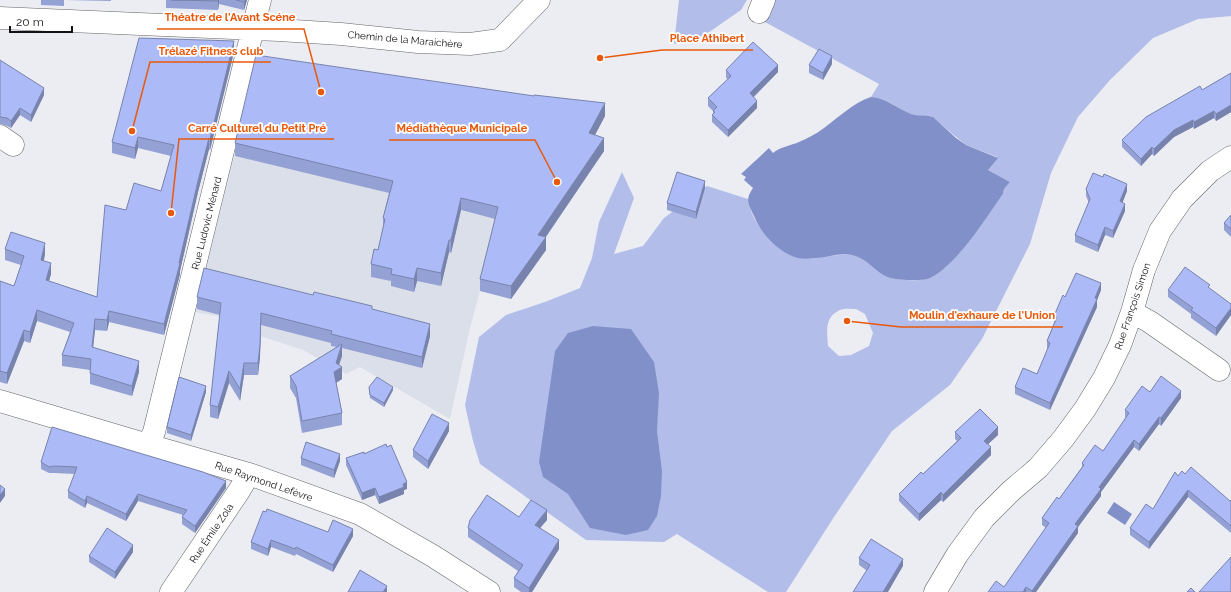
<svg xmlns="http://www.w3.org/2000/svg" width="1231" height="592" viewBox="0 0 1231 592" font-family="Raleway,sans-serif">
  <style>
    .built { fill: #dbdfea }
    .green { fill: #b2bee9; fill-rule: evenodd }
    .water { fill: #8290c9 }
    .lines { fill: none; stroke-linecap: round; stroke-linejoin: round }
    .minor-casing { stroke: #646569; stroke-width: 23 }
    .minor { stroke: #fff; stroke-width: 22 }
    .wall { fill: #94a1d4 }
    .shaded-wall { fill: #7883ad }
    .building { fill: #acbbf7; stroke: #7883ad }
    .labels { text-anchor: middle; stroke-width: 3.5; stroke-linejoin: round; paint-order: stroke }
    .street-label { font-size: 10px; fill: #121214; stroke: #fff }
    .leader { fill: none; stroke: #e8590c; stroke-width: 1.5 }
    .callout-dot { fill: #e8590c; stroke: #fff; stroke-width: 1.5 }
    .callout-label { font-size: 11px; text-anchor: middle; font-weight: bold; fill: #e8590c; stroke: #fff; stroke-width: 3.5; stroke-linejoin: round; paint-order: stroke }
  </style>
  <rect width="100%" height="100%" fill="#ecedf2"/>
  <!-- built -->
  <path class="built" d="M 234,155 L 504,221 L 493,237 L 480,291 L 470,328 L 450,419 L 360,367 L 346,374 L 303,350 L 245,331 L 244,321 L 195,312 Z"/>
  <!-- green -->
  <path class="green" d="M 679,0 L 747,0 L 741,10 L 705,35 L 674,44 Z
    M 773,0 L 1231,0 L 1231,16 L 1198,19 L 1153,38 L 1110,80 L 1078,117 L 1051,173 L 1030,244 L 982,339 L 950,385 L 892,431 L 834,517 L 786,592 L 768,592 L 677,534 L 664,542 L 586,540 L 480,464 L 473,441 L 465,405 L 479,337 L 506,315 L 545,302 L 580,288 L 592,258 L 599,222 L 622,172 L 634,198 L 614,254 L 643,246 L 664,218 L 707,186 L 748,199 C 749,211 757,224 765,234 C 785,258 800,260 830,256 C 840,255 849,253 860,257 C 869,260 876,269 884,275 C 894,281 922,282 932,277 C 955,266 987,216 1003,194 L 1004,189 L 1010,182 L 988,170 L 997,157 L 966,145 L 931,116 C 924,115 918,117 912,115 C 898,109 886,97 871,97 L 879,84 L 765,22 ZM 856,309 L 865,314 L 873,333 L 869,346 L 851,355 L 839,356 L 828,346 C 827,332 824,317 840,310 C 844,308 851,309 856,309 Z"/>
  <!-- water -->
  <path class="water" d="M 871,97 C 885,97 898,109 911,114 C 918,117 926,114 933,117 L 956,138 L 966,145 L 998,158 L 988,170 L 1010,182 L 1004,189 L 1003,194 C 986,218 957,264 932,277 C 927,280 921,280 915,280 C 905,280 893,280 885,276 C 873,269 866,258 852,255 C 840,252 826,258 813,258 C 808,259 803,259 798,258 C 781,254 761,234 755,218 C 749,205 744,201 753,188 L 744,180 L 746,177 L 741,174 L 769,148 L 773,153 C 778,148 792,145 799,142 C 808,138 816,134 824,128 C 839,117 853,103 871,97 Z
    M 593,326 L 631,329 L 654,362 L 659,393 L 657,431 L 662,471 L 661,496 L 657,516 L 648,530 L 626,535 L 590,528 L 568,494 L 543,477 L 539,462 L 555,351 L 568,333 Z
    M 1114,502 L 1132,514 L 1125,525 L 1107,513 Z"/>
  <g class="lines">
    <!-- minor casing -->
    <g class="minor-casing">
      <path id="minor" d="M 759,12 L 764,0
        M 0,18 L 279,30 L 341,34 L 418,42 L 470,44 L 500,40 L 539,0
        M 0,136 L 13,145
        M 1132,312 L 1150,322 L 1219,370
        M 0,401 L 148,445 L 249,474 L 360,514 L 433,556 L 489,592
        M 148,445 L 154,432 L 260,0
        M 171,592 L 239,491 L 249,474
        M 935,592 L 957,555 L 984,518 L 1011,491 L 1038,468 L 1063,439 L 1085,409 L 1104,378 L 1120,345 L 1132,312 L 1144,270 L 1160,231 L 1182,199 L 1210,171 L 1231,157"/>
    </g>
    <!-- minor -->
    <use href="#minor" class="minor"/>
  </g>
  <!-- wall -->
  <path class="wall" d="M 41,0 L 111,0 L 111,1 L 64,0 L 64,6 L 41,5 Z
    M 166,0 L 247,0 L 244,10 L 219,4 L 218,10 L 166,8 Z
    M 234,52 L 210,150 L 209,149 L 198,192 L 180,271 L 180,274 L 164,335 L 109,322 L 107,331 L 95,330 L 93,347 L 139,372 L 132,396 L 90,384 L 90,370 L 62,366 L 62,355 L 70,332 L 37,321 L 30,343 L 24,341 L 7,384 L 0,382 L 0,281 L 14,286 L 21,265 L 5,260 L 5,249 L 45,254 L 44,261 L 51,274 L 49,281 L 97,297 L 126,210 L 161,191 L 171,156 L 138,148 L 135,159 L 112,153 L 112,142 Z
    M 0,60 L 44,95 L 31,122 L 20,115 L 11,128 L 7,126 L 1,124 L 0,124 Z
    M 832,64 L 823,80 L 809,73 L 809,65 Z
    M 726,70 L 778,72 L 754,97 L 757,108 L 728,137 L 712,122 L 712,115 L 713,114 L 713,111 L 708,106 L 708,98 L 728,79 L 726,78 Z
    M 1231,73 L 1231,112 L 1216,121 L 1214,118 L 1194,129 L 1193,127 L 1174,137 L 1154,156 L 1152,154 L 1141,166 L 1122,147 L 1122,140 L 1202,90 Z
    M 605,116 L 595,135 L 604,151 L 546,237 L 546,250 L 511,299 L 480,291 L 480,279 L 495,219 L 461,210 L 451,253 L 449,252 L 441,286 L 417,281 L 414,292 L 391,286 L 391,281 L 371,277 L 371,264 L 378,250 L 383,229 L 383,218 L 389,193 L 235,156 L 235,143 Z
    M 705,188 L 696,219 L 667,210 L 667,203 Z
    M 1086,189 L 1127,191 L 1122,203 L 1125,211 L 1113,238 L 1105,235 L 1098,252 L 1075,242 L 1075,235 L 1089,203 L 1086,196 Z
    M 1231,215 L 1231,237 L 1224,230 L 1224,223 Z
    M 1210,289 L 1231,304 L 1231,315 L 1216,336 L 1191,318 L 1191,314 L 1168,297 L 1168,290 Z
    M 1101,290 L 1097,300 L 1097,307 L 1050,410 L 1015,394 L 1015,387 L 1037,374 L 1048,349 L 1047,348 L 1047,341 L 1054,323 L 1054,316 L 1065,297 Z
    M 197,297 L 372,309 L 430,336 L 422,368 L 342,348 L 342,356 L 339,365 L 342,379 L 336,383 L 342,413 L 342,425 L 302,433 L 296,398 L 290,388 L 290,376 L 337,347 L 331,346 L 331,343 L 261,325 L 260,357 L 258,375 L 244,375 L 240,401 L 229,383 L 218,419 L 210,417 L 210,405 L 220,315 L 197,309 Z
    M 369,387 L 393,390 L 384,407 L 370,398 Z
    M 206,392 L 191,441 L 167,433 L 167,427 Z
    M 1150,392 L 1181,398 L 1161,426 L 1159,424 L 1139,451 L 1134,447 L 1101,492 L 1101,496 L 1078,527 L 1078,533 L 1036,592 L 988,592 L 1004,587 L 1046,528 L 1042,525 L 1042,518 L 1059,499 L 1082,467 L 1082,463 L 1103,451 L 1126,418 L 1125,417 L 1125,410 Z
    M 449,431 L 428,469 L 413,457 L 413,450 Z
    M 955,432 L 998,435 L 988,444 L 991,455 L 943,502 L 941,500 L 919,521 L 899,501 L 899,494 L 923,474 L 957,441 L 955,439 Z
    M 364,454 L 407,489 L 404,490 L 404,494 L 379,504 L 375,495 L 362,500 L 346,465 L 346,458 Z
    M 301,458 L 340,461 L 334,478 L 301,465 Z
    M 41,462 L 226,488 L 195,533 L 182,524 L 182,517 L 183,515 L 138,501 L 126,521 L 87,503 L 85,508 L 68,498 L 68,491 L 75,474 L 54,473 L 49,473 L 41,469 Z
    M 1185,474 L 1230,501 L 1231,500 L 1231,533 L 1188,497 L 1149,549 L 1130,535 L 1130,528 L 1153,509 L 1178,476 Z
    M 519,517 L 547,520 L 540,528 L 559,549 L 532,592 L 521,592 L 514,587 L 514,578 L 518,571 L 468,537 L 468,528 Z
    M 328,532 L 353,536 L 333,572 L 296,554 L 295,556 L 271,547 L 268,556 L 251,549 L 251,542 Z
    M 133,552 L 115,579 L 89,562 L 89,556 Z
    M 859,558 L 903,566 L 866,570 L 859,565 Z"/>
  <!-- shaded-wall -->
  <path class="shaded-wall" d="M 218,0 L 219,0 L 219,4 L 218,10 Z
    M 245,0 L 247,0 L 244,10 L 244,2 Z
    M 234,41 L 234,52 L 210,150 L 210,139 Z
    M 832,56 L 832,64 L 823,80 L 823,73 Z
    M 778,65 L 778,72 L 750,100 L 750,93 Z
    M 44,88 L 44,95 L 31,122 L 31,115 Z
    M 757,101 L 757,108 L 728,137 L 728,130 Z
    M 605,103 L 605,116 L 589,146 L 589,133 Z
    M 1231,105 L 1231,112 L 1216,121 L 1216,114 Z
    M 20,108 L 20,115 L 11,128 L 11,121 Z
    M 1214,111 L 1214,118 L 1194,129 L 1194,122 Z
    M 1193,120 L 1193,127 L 1174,137 L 1154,156 L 1154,149 L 1174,130 Z
    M 138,137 L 138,148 L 135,159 L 135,148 Z
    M 209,138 L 209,149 L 198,192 L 180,271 L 180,274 L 164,335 L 164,324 L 198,181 Z
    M 604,138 L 604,151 L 538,248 L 538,235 Z
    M 1152,147 L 1152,154 L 1141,166 L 1141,159 Z
    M 705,181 L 705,188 L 696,219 L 696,212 Z
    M 1127,184 L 1127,191 L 1120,209 L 1120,201 Z
    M 461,198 L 461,210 L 451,253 L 451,240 Z
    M 1125,204 L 1125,211 L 1113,238 L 1113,231 Z
    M 1105,227 L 1105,235 L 1098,252 L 1098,245 Z
    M 546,237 L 546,250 L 511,299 L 511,286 Z
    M 449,240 L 449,252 L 441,286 L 441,273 Z
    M 45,243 L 45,254 L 41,271 L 41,260 Z
    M 51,263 L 51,274 L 46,291 L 46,280 Z
    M 417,268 L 417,281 L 414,292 L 414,279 Z
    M 1101,283 L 1101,290 L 1097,300 L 1097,307 L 1050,410 L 1050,403 Z
    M 1231,308 L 1231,315 L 1216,336 L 1216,328 Z
    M 37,310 L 37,321 L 30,343 L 30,332 Z
    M 109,311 L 109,322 L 107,331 L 107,320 Z
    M 261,313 L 260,357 L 258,375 L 258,363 Z
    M 95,319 L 95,330 L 92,358 L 92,347 Z
    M 430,324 L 430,336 L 422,368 L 422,357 Z
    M 24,330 L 24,341 L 7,384 L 7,373 Z
    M 342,344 L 342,356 L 337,370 L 342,367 L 342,379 L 334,384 L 334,372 L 336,363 Z
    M 139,361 L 139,372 L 132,396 L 132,386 Z
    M 244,363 L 244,375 L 240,401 L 240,389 Z
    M 229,371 L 229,383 L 218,419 L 218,407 Z
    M 206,386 L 206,392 L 191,441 L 191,435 Z
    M 393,387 L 393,390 L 384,407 L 384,403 Z
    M 1181,391 L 1181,398 L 1161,426 L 1161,418 Z
    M 1159,417 L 1159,424 L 1139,451 L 1139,444 Z
    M 449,423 L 449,431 L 428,469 L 428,461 Z
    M 998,427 L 998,435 L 984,448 L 984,441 Z
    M 1134,440 L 1134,447 L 1101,492 L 1101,496 L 1078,527 L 1078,533 L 1036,592 L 1032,592 L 1032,591 L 1099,487 Z
    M 991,447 L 991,455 L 943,502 L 943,495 Z
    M 340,454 L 340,461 L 334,478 L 334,470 Z
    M 226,481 L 226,488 L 195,533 L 195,526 Z
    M 407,482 L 407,489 L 404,490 L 404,494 L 379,504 L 379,497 Z
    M 375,488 L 375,495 L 362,500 L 362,493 Z
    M 5,489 L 5,496 L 0,503 L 0,495 Z
    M 1188,490 L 1188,497 L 1149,549 L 1149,542 Z
    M 941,492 L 941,500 L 919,521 L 919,514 Z
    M 138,494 L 138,501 L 126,521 L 126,514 Z
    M 87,496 L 87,503 L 85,508 L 85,501 Z
    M 547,510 L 547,520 L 535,534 L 535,525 Z
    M 353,529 L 353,536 L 333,572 L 333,565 Z
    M 271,540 L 271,547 L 268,556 L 268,549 Z
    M 559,540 L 559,549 L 532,592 L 529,592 L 529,588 Z
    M 133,545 L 133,552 L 115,579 L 115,572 Z
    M 903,559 L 903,566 L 888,592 L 883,592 Z
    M 387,586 L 387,592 L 383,592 Z
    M 1026,587 L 1026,592 L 1023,592 Z"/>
  <!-- building -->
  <path class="building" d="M 171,0 L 218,0 L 218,1 Z
    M 236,0 L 245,0 L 244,2 Z
    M 139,38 L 234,41 L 210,139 L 209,138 L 198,181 L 179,263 L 180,263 L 164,324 L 109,311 L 107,320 L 95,319 L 92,347 L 139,361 L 132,386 L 90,373 L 91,359 L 62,355 L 74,323 L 37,310 L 30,332 L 24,330 L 7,373 L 0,371 L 0,281 L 14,286 L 24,256 L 5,249 L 11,232 L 45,243 L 41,260 L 51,263 L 46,280 L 97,297 L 105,205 L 126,210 L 134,183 L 161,191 L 174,145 L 138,137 L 135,148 L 112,142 Z
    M 753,42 L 778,65 L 750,93 L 757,101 L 728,130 L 712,115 L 715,112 L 713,111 L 717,107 L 708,98 L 731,76 L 726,70 Z
    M 819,49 L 832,56 L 823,73 L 809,65 Z
    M 256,55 L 534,96 L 534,95 L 605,103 L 589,133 L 604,138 L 538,235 L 546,237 L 511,286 L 480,279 L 498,207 L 461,198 L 451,240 L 449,240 L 441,273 L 417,268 L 414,279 L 391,274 L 392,269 L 371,264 L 374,249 L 378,250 L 385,219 L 383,218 L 393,181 L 235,143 Z
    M 0,60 L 44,88 L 31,115 L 20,108 L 11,121 L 7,118 L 1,117 L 0,117 Z
    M 1231,73 L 1231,105 L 1216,114 L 1214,111 L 1194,122 L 1193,120 L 1174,130 L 1154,149 L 1152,147 L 1141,159 L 1122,140 L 1146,117 L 1200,86 L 1202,90 Z
    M 677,172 L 705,181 L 696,212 L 667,203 Z
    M 1093,173 L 1103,177 L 1104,174 L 1127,184 L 1120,201 L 1125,204 L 1113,231 L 1105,227 L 1098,245 L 1075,235 L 1090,199 L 1086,189 Z
    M 1231,215 L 1231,229 L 1224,223 Z
    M 1185,267 L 1210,285 L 1208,287 L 1231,304 L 1231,308 L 1216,328 L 1191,310 L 1193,308 L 1168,290 Z
    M 204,268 L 313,295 L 314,292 L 372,306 L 372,309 L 430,324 L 422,357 L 331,334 L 332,331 L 261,313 L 260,345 L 258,363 L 244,363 L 240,389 L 229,371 L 218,407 L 210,405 L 221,303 L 197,297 Z
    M 1076,273 L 1101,283 L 1095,298 L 1097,299 L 1050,403 L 1015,387 L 1023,368 L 1037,374 L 1050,343 L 1047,341 L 1057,317 L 1054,316 L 1063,295 L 1065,297 Z
    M 342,344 L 336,363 L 342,367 L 334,372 L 342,413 L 302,421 L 296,386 L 290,376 Z
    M 1161,376 L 1181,391 L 1161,418 L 1159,417 L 1139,444 L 1134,440 L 1099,487 L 1101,489 L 1075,524 L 1078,526 L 1032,591 L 1026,587 L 1023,592 L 988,592 L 996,581 L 1004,587 L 1049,523 L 1042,518 L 1057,497 L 1059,499 L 1084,465 L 1082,463 L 1095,445 L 1103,451 L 1129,413 L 1125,410 L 1142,386 L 1150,392 Z
    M 179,377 L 206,386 L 191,435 L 167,427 Z
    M 377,377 L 393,387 L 384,403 L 370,395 L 369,387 Z
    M 980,409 L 998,427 L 984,441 L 991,447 L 943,495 L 941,492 L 919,514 L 899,494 L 921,472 L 923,474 L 961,438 L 955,432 Z
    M 432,414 L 449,423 L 428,461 L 413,450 Z
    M 52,427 L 203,472 L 226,481 L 195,526 L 182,517 L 187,510 L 138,494 L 126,514 L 87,496 L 85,501 L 68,491 L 77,467 L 54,466 L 49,467 L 41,462 Z
    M 306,442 L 340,454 L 334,470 L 301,458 Z
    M 386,444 L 387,447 L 391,445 L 407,482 L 403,484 L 404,487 L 379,497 L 375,488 L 362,493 L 346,458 L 364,452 L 364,454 Z
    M 1191,467 L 1230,501 L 1231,500 L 1231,526 L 1188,490 L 1149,542 L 1130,528 L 1146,504 L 1153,509 L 1175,472 L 1178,476 L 1182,471 L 1185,474 Z
    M 0,485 L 5,489 L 0,495 Z
    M 487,495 L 519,517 L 531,500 L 547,510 L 535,525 L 559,540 L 529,588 L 514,578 L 523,565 L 468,528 L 470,520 Z
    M 267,509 L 328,532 L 333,520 L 353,529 L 333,565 L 296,547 L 295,549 L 271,540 L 268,549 L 251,542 L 263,511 L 266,512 Z
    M 107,528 L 133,545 L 115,572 L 89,556 Z
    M 871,539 L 903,559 L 883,592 L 853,592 L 870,565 L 859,558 Z
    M 1231,557 L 1231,592 L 1199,592 Z
    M 360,570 L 387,586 L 383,592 L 348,592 Z
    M 1191,588 L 1195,592 L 1187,592 Z"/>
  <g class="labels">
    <!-- street labels -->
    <g class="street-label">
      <text transform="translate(405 39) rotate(5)" y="4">Chemin de la Maraichère</text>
      <text transform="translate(206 223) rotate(-76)" y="4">Rue Ludovic Ménard</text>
      <text transform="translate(1132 306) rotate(-71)" y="4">Rue François Simon</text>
      <text transform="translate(264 481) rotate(19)" y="4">Rue Raymond Lefèvre</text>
      <text transform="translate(211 533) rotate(-56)" y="4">Rue Émile Zola</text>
    </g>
  </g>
  <!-- callouts -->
  <path class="leader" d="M321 92L304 29H157M600 58L662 50H753M132 131L150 62H271M171 213L179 139H334M557 182L535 140H389M847 321L901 327H1063"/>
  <g class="callout-dot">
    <circle cx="321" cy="92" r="4"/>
    <circle cx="600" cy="58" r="4"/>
    <circle cx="132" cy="131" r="4"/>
    <circle cx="171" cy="213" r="4"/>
    <circle cx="557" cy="182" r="4"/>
    <circle cx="847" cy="321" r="4"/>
  </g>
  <g class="callout-label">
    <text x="230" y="21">Théatre de l'Avant Scéne</text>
    <text x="707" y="42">Place Athibert</text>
    <text x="211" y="55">Trélazé Fitness club</text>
    <text x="257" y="132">Carré Culturel du Petit Pré</text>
    <text x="462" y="132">Médiathèque Municipale</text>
    <text x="982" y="319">Moulin d'exhaure de l'Union</text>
  </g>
  <!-- scale -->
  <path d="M10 26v6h62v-6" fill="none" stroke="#121214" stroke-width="2"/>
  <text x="16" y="26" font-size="12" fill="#121214" stroke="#ffffff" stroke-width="3" paint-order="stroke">20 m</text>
</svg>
